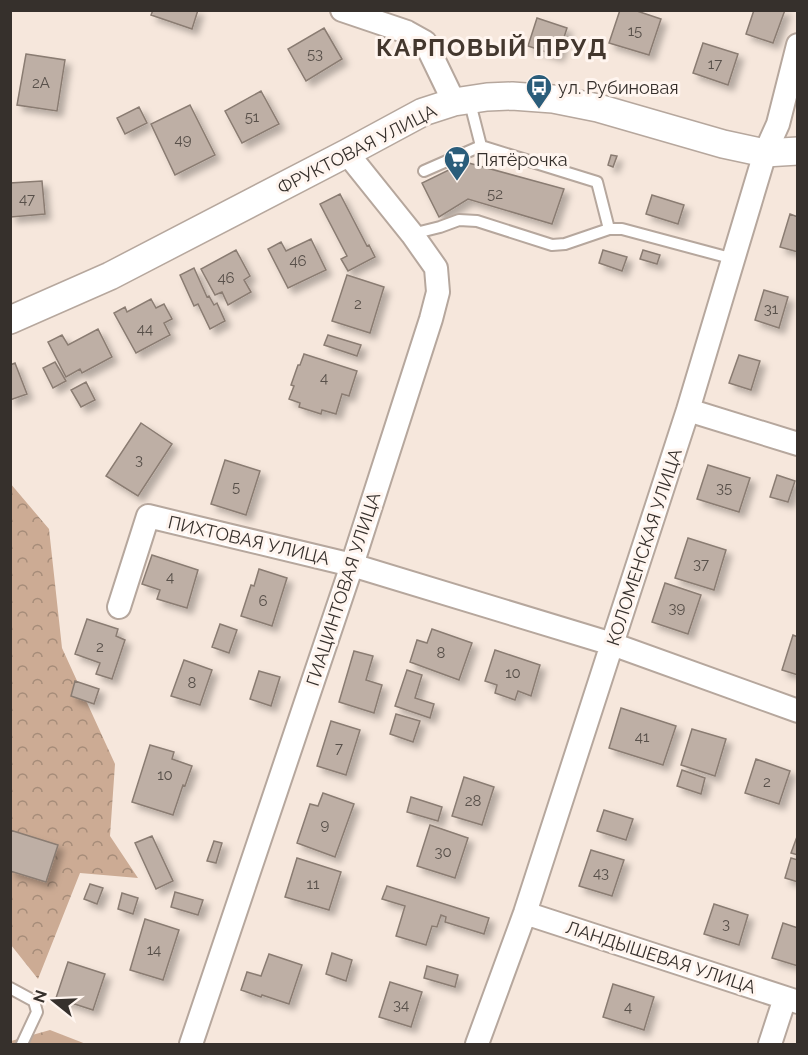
<svg xmlns="http://www.w3.org/2000/svg" width="808" height="1055" viewBox="0 0 808 1055" font-family="Raleway,sans-serif">
<defs>
<pattern id="forest-crowns" width="20" height="18" patternUnits="userSpaceOnUse" patternTransform="scale(1.5)"><rect width="20" height="18" fill="#ccab94"/><path d="M2 6a3 3 0 1 1 6 0M12 15a3 3 0 1 1 6 0" fill="none" stroke="#a68c79"/></pattern>
<filter id="shadow"><feDropShadow dx="5.5" dy="5.5" stdDeviation="3" flood-color="#0004"/></filter>
</defs>
<rect width="100%" height="100%" fill="#f6e7dc"/>
<path fill="url(#forest-crowns)" d="M10 483 49 529 62 648 115 764 110 836 138 878 80 873 38 979 11 945Z
M50 1030 86 1044H11V1041Z"/>
<path fill="#beafa5" stroke="#8a7c72" stroke-width="1.5" filter="url(#shadow)" d="M153 10H198L192 29 151 15Z
M620 10H634L661 19 649 55 609 43Z
M754 10H785L773 43 746 34Z
M537 18 567 28 558 56 528 46Z
M324 28 342 59 306 81 288 49Z
M703 43 738 54 728 85 693 73Z
M26 54 65 60 57 111 17 105Z
M261 91 279 124 242 143 225 111Z
M190 105 215 155 175 175 151 124Z
M139 107 147 123 125 134 117 118Z
M611 155 617 156 613 167 608 165Z
M465 162 564 189 552 224 468 199 439 217 422 183Z
M42 181 45 214 11 217 10 183Z
M340 194 367 246 369 245 375 257 348 271 341 259 347 256 320 204Z
M652 195 684 205 678 224 646 214Z
M790 214 798 217V252L780 247Z
M311 239 326 270 288 288 268 249 281 242 286 251Z
M236 250 250 276 244 280 251 292 228 305 222 292 215 295 201 269Z
M603 250 627 257 622 271 599 263Z
M643 250 660 255 657 264 640 259Z
M194 268 207 297 209 296 214 305 217 303 225 321 210 329 198 304 194 306 180 275Z
M347 275 384 287 370 333 332 321Z
M764 290 788 297 779 328 755 320Z
M151 299 156 308 164 304 172 319 164 323 170 335 136 353 114 313 125 307 127 312Z
M98 329 112 357 82 373 80 369 66 377 48 342 62 335 68 345Z
M328 335 361 345 357 356 324 345Z
M304 354 357 371 349 396 342 394 336 414 322 410 321 414 299 407 300 403 289 399 294 386 291 385 298 365H300Z
M739 355 760 361 751 390 729 383Z
M55 362 66 381 53 388 43 368Z
M15 363 27 394 10 400V365Z
M86 382 95 400 81 407 71 390Z
M141 423 172 444 138 496 106 476Z
M225 460 260 471 246 515 211 504Z
M708 465 750 478 739 512 697 499Z
M777 475 795 481 788 502 770 497Z
M688 538 726 550 714 590 675 578Z
M152 555 198 570 187 608 157 599 160 590 142 584Z
M259 569 287 578 272 626 241 616 251 585 254 586Z
M665 583 701 595 688 634 652 622Z
M87 619 118 629 116 636 125 640 112 679 96 674 100 663 75 654Z
M220 624 237 630 229 653 212 647Z
M432 629 472 643 459 680 410 662 417 640 427 643Z
M793 635 798 637V675L782 670Z
M495 650 540 665 531 696 518 691 515 700 495 693 497 685 485 681Z
M354 651 373 656 366 680 382 685 374 713 339 702Z
M184 660 212 670 200 705 171 696Z
M407 670 422 675 415 698 434 704 430 718 395 706Z
M259 671 280 677 271 706 250 699Z
M75 681 99 689 94 704 71 696Z
M621 708 676 726 663 765 609 748Z
M396 714 420 721 413 742 390 734Z
M331 721 360 730 346 775 317 766Z
M692 729 726 739 715 776 681 765Z
M150 745 174 752 172 759 192 766 185 786 183 785 173 815 132 802Z
M756 759 790 771 779 804 745 793Z
M682 770 705 778 701 794 677 786Z
M464 777 494 787 482 825 452 816Z
M323 793 354 804 335 857 297 843 310 804 318 806Z
M411 797 442 807 438 821 407 812Z
M604 810 633 819 626 840 597 831Z
M430 825 468 838 455 878 417 866Z
M10 830 58 845 46 882 10 871Z
M798 834V855L791 853Z
M152 836 173 881 156 889 135 843Z
M214 841 222 843 216 863 207 861Z
M591 850 624 860 612 896 579 886Z
M297 858 341 872 329 910 285 897Z
M791 858 798 860V882L785 878Z
M90 884 103 888 97 904 84 899Z
M387 886 489 918 484 934 445 922 446 917 441 915 437 927 432 926 426 945 396 936 405 906 382 899Z
M175 892 203 900 198 915 171 907Z
M122 893 138 898 133 914 118 909Z
M714 904 748 915 739 945 704 934Z
M145 919 179 930 163 980 130 970Z
M783 923 798 928V966L772 958Z
M332 953 352 960 346 981 326 974Z
M269 954 302 965 289 1004 262 995 261 997 241 990 247 972 261 976Z
M68 962 105 974 93 1010 56 998Z
M427 966 458 975 455 987 424 978Z
M390 982 422 992 411 1027 379 1017Z
M613 984 654 997 644 1030 603 1017Z"/>
<g fill="none" stroke-linecap="round" stroke-linejoin="round">
<g stroke="#b6a79d" stroke-width="14">
<path id="service" d="M469 99 481 146
M424 171 481 146 597 182 609 229
M412 234 440 227 459 220 477 221 552 245 565 244 609 229H622L734 259
M10 988 34 1001 37 1012 22 1044"/>
</g>
<g stroke="#b6a79d" stroke-width="26">
<path id="minor" d="M342 10 407 32 425 42 454 102
M688 410 798 444
M119 607 148 516 352 565 612 644 798 711
M525 913 798 1002
M191 1044 352 565 431 319 438 292 436 268 412 234 347 153
M477 1044 525 913 612 644 688 410 765 153 778 124 798 45
M770 1044 785 998"/>
</g>
<g stroke="#b6a79d" stroke-width="30">
<path id="tertiary" d="M10 320 110 276 347 153 423 112 454 102 487 97 512 96 553 99 598 108 723 144 765 153 798 151"/>
</g>
<use href="#service" stroke="#fff" stroke-width="10"/>
<use href="#minor" stroke="#fff" stroke-width="22"/>
<use href="#tertiary" stroke="#fff" stroke-width="27"/>
</g>
<defs>
<g id="bus-pin" transform="scale(1.35)"><path d="M0 17L-7.5 6A9.5 9.5 0 1 1 7.5 6Z" fill="#2b5d7a" stroke="#fff5ef"/><path d="M-5-6H5V4H4V6H2V4H-2V6H-4V4H-5ZM-3.5-4V0h7V-4ZM-3.5 1.2v1.5H-2V1.2ZM2 1.2v1.5H3.5V1.2Z" fill="#fff"/></g>
<g id="supermarket-pin" transform="scale(1.35)"><path d="M0 17L-7.5 6A9.5 9.5 0 1 1 7.5 6Z" fill="#2b5d7a" stroke="#fff5ef"/><path d="M-6-5.5h2.5l.6 2H6L4.5 2H-2.5L-4.4-4H-6ZM-1.5 3.2a1.3 1.3 0 1 0 .1 0ZM3 3.2a1.3 1.3 0 1 0 .1 0Z" fill="#fff"/></g>
</defs>
<g fill-rule="evenodd">
<use href="#bus-pin" x="539" y="87"/>
<use href="#supermarket-pin" x="457" y="159"/>
</g>
<g text-anchor="middle" dominant-baseline="central" stroke-width="6" stroke-linejoin="round" paint-order="stroke">
<g font-size="15" fill="#58504a">
<text x="635" y="31">15</text>
<text x="315" y="54">53</text>
<text x="715" y="64">17</text>
<text x="41" y="83">2А</text>
<text x="252" y="117">51</text>
<text x="183" y="140">49</text>
<text x="495" y="194">52</text>
<text x="27" y="199">47</text>
<text x="298" y="261">46</text>
<text x="226" y="278">46</text>
<text x="358" y="304">2</text>
<text x="771" y="309">31</text>
<text x="145" y="329">44</text>
<text x="324" y="378">4</text>
<text x="139" y="460">3</text>
<text x="236" y="487">5</text>
<text x="724" y="488">35</text>
<text x="701" y="564">37</text>
<text x="170" y="577">4</text>
<text x="263" y="601">6</text>
<text x="677" y="608">39</text>
<text x="100" y="647">2</text>
<text x="441" y="653">8</text>
<text x="513" y="673">10</text>
<text x="192" y="683">8</text>
<text x="642" y="737">41</text>
<text x="339" y="748">7</text>
<text x="165" y="775">10</text>
<text x="767" y="782">2</text>
<text x="473" y="801">28</text>
<text x="325" y="825">9</text>
<text x="443" y="852">30</text>
<text x="601" y="873">43</text>
<text x="313" y="884">11</text>
<text x="726" y="924">3</text>
<text x="154" y="950">14</text>
<text x="401" y="1005">34</text>
<text x="628" y="1007">4</text>
</g>
<g font-size="18" fill="#36302c" stroke="#fff5ef" text-anchor="start">
<text x="558" y="87">ул. Рубиновая</text>
<text x="476" y="159">Пятёрочка</text>
</g>
<g font-size="18" fill="#36302c" stroke="#fff5ef">
<text transform="translate(357 149) rotate(-27)">ФРУКТОВАЯ УЛИЦА</text>
<text transform="translate(249 540) rotate(13)">ПИХТОВАЯ УЛИЦА</text>
<text transform="translate(644 547) rotate(-72)">КОЛОМЕНСКАЯ УЛИЦА</text>
<text transform="translate(343 589) rotate(-72)">ГИАЦИНТОВАЯ УЛИЦА</text>
<text transform="translate(661 957) rotate(18)">ЛАНДЫШЕВАЯ УЛИЦА</text>
</g>
<g font-size="24" font-weight="bold" letter-spacing="1.5" fill="#43372e" stroke="#fff5ef">
<text x="492" y="47">КАРПОВЫЙ ПРУД</text>
</g>
</g>
<rect width="808" height="1055" fill="none" stroke="#36302c" stroke-width="24"/>
<g transform="translate(54 1001) rotate(288)" stroke="#fff5ef" stroke-width="4.5" paint-order="stroke">
<path d="M0-4.5L10 22L0 15L-10 22Z" fill="#36302c"/>
<text y="-9" font-size="16" font-weight="bold" text-anchor="middle" fill="#36302c">N</text>
</g>
</svg>
